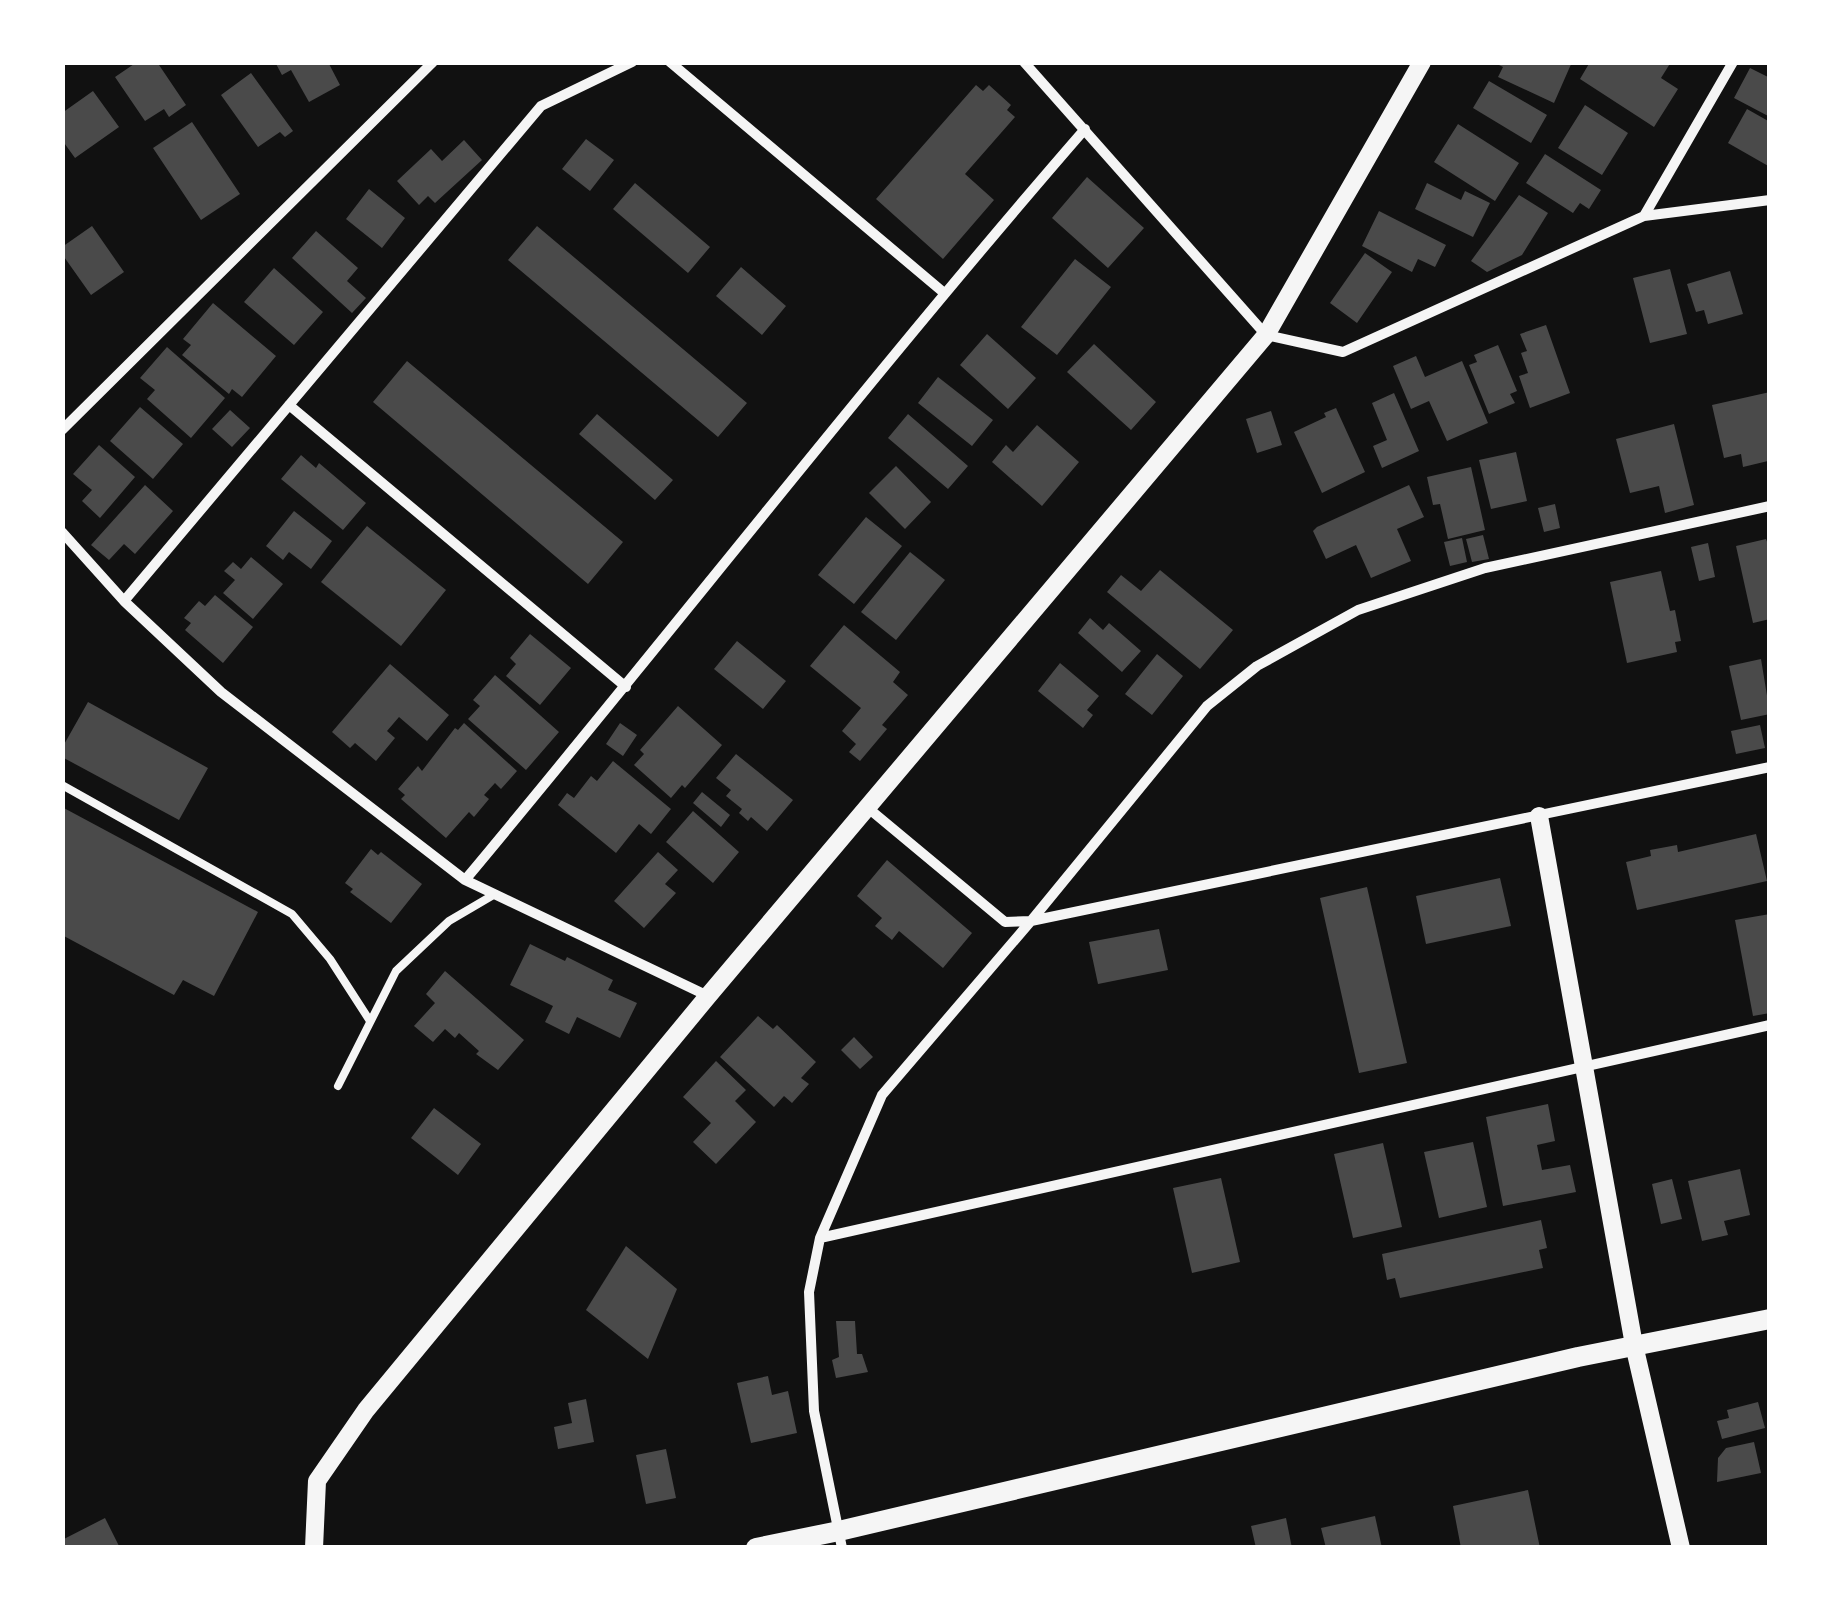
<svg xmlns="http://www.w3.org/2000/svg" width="1832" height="1610" viewBox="0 0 1832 1610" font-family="'Work Sans',sans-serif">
<rect width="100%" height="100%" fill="#111"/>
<path fill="#4a4a4a" d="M137 62H157L186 105 169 117 164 109 145 121 115 77Z
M275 62H328L340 85 309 102 291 70 282 75Z
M1493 62H1572L1554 103 1498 77 1503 67Z
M1590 62H1671L1661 78 1678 89 1654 127 1580 79Z
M1750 68 1770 78V117L1734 98Z
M251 73 293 131 285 137 280 132 258 147 221 95Z
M1489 81 1547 115 1531 143 1473 108Z
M976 85 983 91 989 85 1011 105 1007 110 1015 117 965 174 994 200 943 259 876 199Z
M93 91 119 127 75 158 62 140V113Z
M1585 105 1628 133 1602 175 1558 148Z
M1747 109 1770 122V167L1728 143Z
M192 122 240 194 201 220 153 148Z
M1458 124 1519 163 1495 201 1434 162Z
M586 139 614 160 590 191 562 169Z
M464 140 482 160 435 203 428 196 419 205 397 181 431 149 442 161Z
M1545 154 1601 190 1589 209 1580 203 1573 213 1526 183Z
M1087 177 1144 228 1108 268 1052 218Z
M635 183 710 247 688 273 613 209Z
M1427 183 1461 200 1465 191 1490 203 1473 237 1415 209Z
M369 189 405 218 382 248 346 219Z
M1519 195 1548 213 1522 255 1487 272 1471 261Z
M1379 211 1446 245 1435 267 1418 259 1412 272 1362 246Z
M92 226 124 272 91 295 62 254V247Z
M537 226 747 403 718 437 508 260Z
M316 231 358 268 347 281 366 298 352 313 292 258Z
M1365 253 1392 272 1357 323 1330 303Z
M1075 259 1111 287 1057 355 1021 327Z
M741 267 786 306 762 335 716 296Z
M274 268 323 312 294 345 244 302Z
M1670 269 1687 334 1650 343 1633 278Z
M1730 271 1743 314 1708 324 1704 310 1696 312 1687 284Z
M213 303 276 356 242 397 232 389 229 394 182 355 191 345 183 339Z
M1546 325 1570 393 1530 408 1519 376 1528 373 1521 353 1527 351 1520 334Z
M987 334 1036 378 1008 409 960 365Z
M1094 344 1156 402 1131 430 1067 372Z
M1498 345 1517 391 1510 394 1515 403 1489 414 1469 365 1477 362 1474 355Z
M167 347 225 398 191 438 147 399 155 390 140 378Z
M1416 356 1425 377 1462 361 1488 423 1447 441 1429 401 1411 409 1393 366Z
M407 361 623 542 588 584 373 402Z
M938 377 993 420 972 446 918 403Z
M1770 392 1768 461 1743 467 1741 454 1724 458 1712 405Z
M1394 393 1419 451 1382 468 1373 446 1387 440 1372 403Z
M140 407 183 444 153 479 110 441Z
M1336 408 1365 472 1322 493 1294 432 1326 417 1324 413Z
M230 410 250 428 232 447 212 429Z
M1271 411 1282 445 1257 453 1246 419Z
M597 414 673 480 655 500 579 434Z
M908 414 968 466 948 489 888 438Z
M1674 424 1694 505 1665 513 1659 486 1630 493 1616 439Z
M1037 425 1079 462 1042 506 992 462 1006 445 1013 452Z
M99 445 135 477 100 518 82 501 92 490 73 474Z
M1516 452 1527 501 1491 509 1479 460Z
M301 455 316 468 319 463 366 503 343 530 281 479Z
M896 466 931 502 905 529 869 493Z
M1471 467 1485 530 1448 539 1440 504 1433 505 1427 477Z
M145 485 173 511 135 554 124 544 109 560 91 545Z
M1409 485 1424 517 1397 529 1411 561 1371 578 1356 545 1326 559 1313 531 1317 527Z
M1555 504 1560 528 1544 532 1538 508Z
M294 511 332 541 311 569 289 552 283 560 266 546Z
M866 517 902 546 854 604 818 575Z
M367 526 446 590 401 646 321 582Z
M1483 535 1489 559 1472 562 1466 539Z
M1462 538 1467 562 1450 566 1444 542Z
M1766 539 1770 550V619L1753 623 1736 546Z
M1708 543 1715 577 1699 581 1691 547Z
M910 552 945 580 896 640 861 612Z
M251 557 283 584 253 619 223 593 235 580 224 571 233 562 241 569Z
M1160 570 1233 630 1200 669 1107 592 1121 575 1141 591Z
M1661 571 1670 611 1675 610 1681 641 1675 642 1677 652 1627 663 1610 582Z
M215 595 253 627 223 663 185 630 191 623 184 618 199 601 205 606Z
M1090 618 1103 630 1109 623 1141 651 1122 672 1078 633Z
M844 625 900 672 893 682 908 695 882 725 887 729 860 761 849 752 856 744 842 731 861 708 810 666Z
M530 634 571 668 540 705 506 676 516 664 510 658Z
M737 641 786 681 763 709 714 669Z
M1157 654 1183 676 1152 715 1125 694Z
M1761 659 1770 714 1741 720 1729 666Z
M1060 663 1099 696 1087 710 1093 715 1083 728 1038 691Z
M390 664 449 715 427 741 399 717 387 731 395 738 376 761 355 743 350 748 332 732Z
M495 675 559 732 526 770 468 719 480 706 473 700Z
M88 702 208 768 179 820 62 757V748Z
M678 706 722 745 685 788 682 785 671 798 634 765 644 754 640 750Z
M464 723 517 771 501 789 495 783 484 795 489 799 474 817 469 812 446 838 401 799 405 795 398 789 418 766 422 771 455 728 458 730Z
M620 723 637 735 623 756 606 744Z
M1760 725 1765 748 1736 754 1731 731Z
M736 754 793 800 767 831 751 817 748 821 739 813 742 809 726 796 731 790 716 778Z
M613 761 671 809 651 834 639 824 616 853 558 805 567 793 574 798 591 776 597 781Z
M702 792 730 815 721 827 693 803Z
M62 807 258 912 214 996 183 980 174 995 62 935Z
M693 811 739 852 713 883 666 842Z
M1756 834 1767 881 1637 910 1626 862 1651 856 1650 850 1677 845 1678 852Z
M371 849 378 855 381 852 422 884 391 923 350 892 353 889 345 883Z
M658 852 678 870 665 884 676 893 644 928 614 901Z
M887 860 972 933 943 968 899 931 892 940 875 926 882 918 857 896Z
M1500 878 1511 926 1426 944 1416 896Z
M1367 887 1407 1063 1359 1073 1320 898Z
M1770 914V1013L1753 1016 1735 920Z
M1159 929 1168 970 1098 984 1089 942Z
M530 944 565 961 567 957 613 980 608 990 637 1003 620 1038 577 1017 569 1034 545 1022 553 1006 510 985Z
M445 971 524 1040 498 1070 476 1054 479 1051 459 1033 455 1038 445 1029 433 1042 414 1026 435 1003 426 994Z
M758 1016 773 1029 777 1025 816 1062 801 1078 809 1084 792 1103 784 1096 774 1107 720 1057Z
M854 1037 873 1057 860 1069 841 1050Z
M716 1061 746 1090 735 1101 756 1122 716 1164 693 1142 711 1123 683 1097Z
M1548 1104 1555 1141 1537 1145 1542 1170 1570 1165 1576 1192 1503 1206 1486 1117Z
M434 1108 481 1144 458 1175 411 1138Z
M1473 1142 1487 1207 1439 1218 1424 1152Z
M1383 1143 1402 1227 1353 1238 1334 1154Z
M1740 1169 1750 1215 1724 1221 1728 1235 1702 1241 1688 1181Z
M1221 1178 1240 1262 1192 1273 1173 1188Z
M1672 1179 1682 1219 1661 1224 1652 1184Z
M1541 1220 1547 1248 1539 1250 1543 1268 1400 1298 1395 1278 1387 1280 1382 1254Z
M626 1246 677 1289 648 1359 586 1310Z
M836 1321H855L857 1354H862L868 1372 836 1378 832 1360 839 1357Z
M768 1376 772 1395 788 1391 797 1433 751 1443 737 1383Z
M586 1399 594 1442 558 1449 554 1427 572 1423 568 1403Z
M1758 1402 1765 1428 1722 1439 1717 1421 1729 1418 1727 1410Z
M1754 1442 1761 1473 1717 1482 1718 1458 1726 1448Z
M666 1449 676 1498 646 1504 636 1455Z
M1528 1490 1540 1548H1461L1453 1506Z
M1375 1516 1382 1548H1326L1321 1528Z
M105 1518 120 1548H62V1540Z
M1286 1518 1292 1548H1256L1251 1526Z"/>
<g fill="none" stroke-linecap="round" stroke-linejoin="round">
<path stroke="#f5f5f5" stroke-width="8" d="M62 785 292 914 330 959 370 1021
M338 1086 396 971 449 921 495 894"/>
<path stroke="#f5f5f5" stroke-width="10" d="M670 62 943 292
M1024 62 1266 335 1343 352 1644 216 1770 200
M1644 216 1733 62
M289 405 626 687
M62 430 433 62
M62 532 124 601 221 692 465 880 708 996
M124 601 541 106 632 62
M868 808 1005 922 1031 921 1770 767
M465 880C673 631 872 374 1085 129
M820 1238 1770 1025
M842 1548 814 1411 809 1292 820 1238 882 1095 1031 921 1207 706 1257 666 1358 610 1485 568 1770 506"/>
<path stroke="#f5f5f5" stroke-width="18" d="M1539 816 1634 1345 1681 1548
M314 1548 317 1481 366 1410 708 996 1266 335 1422 62"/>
<path stroke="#f5f5f5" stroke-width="20" d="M756 1548 839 1531 1578 1357 1770 1319"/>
</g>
<rect width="1832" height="1610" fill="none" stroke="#ffffff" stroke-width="130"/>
</svg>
